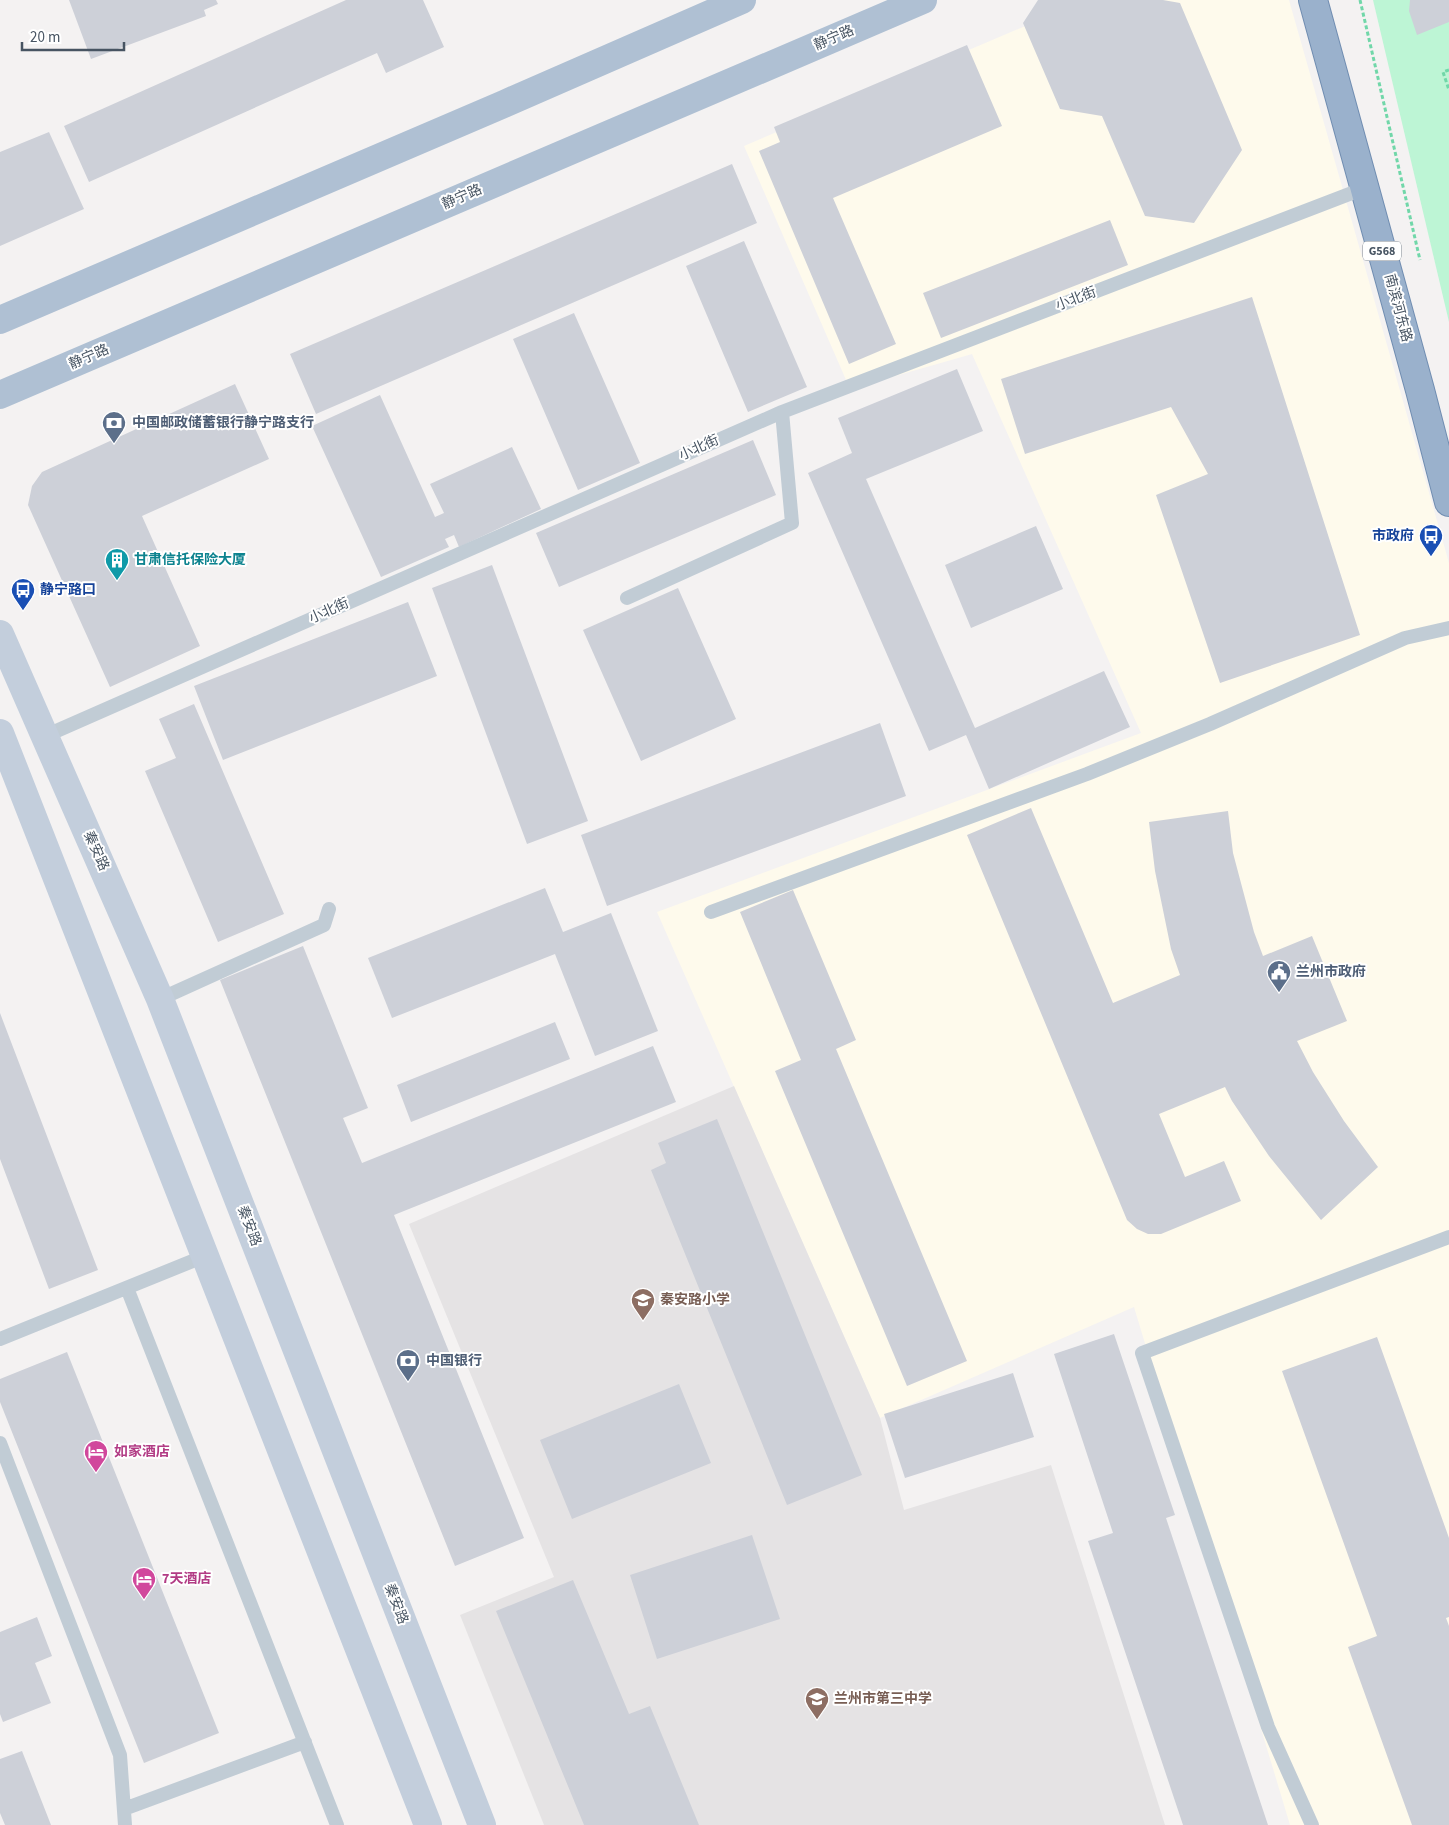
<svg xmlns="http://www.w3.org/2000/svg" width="1449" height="1825" viewBox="0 0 1449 1825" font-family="'Source Sans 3','Noto Sans SC',sans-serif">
<rect width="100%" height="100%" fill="#f4f2f2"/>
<path fill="#fefaec" d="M1086 0H1289L1449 563V1825H1290L1134 1307 880 1418 657 912 1141 733 972 354 850 389 744 146Z"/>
<path fill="#e5e3e4" d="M734 1086 880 1418 904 1510 1051 1465 1165 1825H544L460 1615 554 1577 409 1224Z"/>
<path fill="#bdf5d5" d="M1373 0H1449V322Z"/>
<path fill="#cdd0d8" d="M69 0H216L218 4 204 10 206 16 91 59Z
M346 0H423L444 47 386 73 377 53 89 182 64 126Z
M1038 0H1163L1180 3 1242 150 1194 223 1145 216 1102 116 1060 109 1023 23Z
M1410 0H1449V22L1417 35 1409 11Z
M967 45 1002 126 833 198 896 344 849 364 759 151 780 142 774 127Z
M49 132 84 209 0 246V152Z
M732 164 757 223 316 414 290 354Z
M1110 220 1128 265 941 338 923 293Z
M744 241 807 387 748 412 686 266Z
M1252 297 1360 635 1220 683 1156 495 1208 474 1171 407 1025 454 1001 379Z
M574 313 640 463 578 490 513 339Z
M957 369 983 431 866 479 975 728 1104 671 1130 727 989 789 966 735 929 751 808 473 852 453 838 418Z
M235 384 269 459 142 516 200 646 110 687 28 505 32 486 42 472Z
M380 395 435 517 444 513 430 484 512 447 541 509 459 547 454 535 445 539 449 547 381 577 312 426Z
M753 440 776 495 559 587 536 533Z
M1036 526 1063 589 971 628 945 565Z
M492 565 588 821 527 844 432 588Z
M678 588 736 719 641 761 583 630Z
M408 602 437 676 223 760 194 686Z
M194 704 284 914 218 942 145 771 176 758 159 719Z
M880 723 906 796 607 906 581 835Z
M1031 808 1113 1003 1180 975 1171 949 1155 871 1149 822 1228 811 1233 853 1254 932 1263 956 1312 936 1347 1021 1297 1041 1313 1072 1344 1121 1378 1167 1321 1220 1269 1156 1232 1101 1225 1087 1159 1114 1185 1177 1224 1161 1241 1201 1161 1234H1148L1137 1229 1127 1220 967 835Z
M545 888 563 932 611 913 658 1031 595 1056 555 954 392 1018 368 958Z
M793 890 856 1040 836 1049 967 1361 907 1386 775 1071 801 1060 740 912Z
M303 946 368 1108 343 1118 362 1163 653 1046 676 1102 394 1215 524 1538 455 1566 220 980Z
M0 1013 98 1270 49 1289 0 1159Z
M555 1022 570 1059 411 1122 397 1085Z
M717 1119 862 1475 787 1505 651 1170 666 1163 658 1143Z
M1114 1334 1175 1515 1166 1518 1268 1825H1183L1088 1541 1113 1533 1054 1354Z
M1377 1337 1449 1538V1617L1446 1618 1449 1626V1825H1412L1348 1647 1377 1636 1282 1371Z
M67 1352 219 1733 144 1763 0 1402V1379Z
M1013 1373 1034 1437 905 1478 884 1414Z
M679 1384 711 1463 572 1519 540 1440Z
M752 1535 780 1619 657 1659 630 1575Z
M573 1580 629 1714 650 1706 699 1825H584L496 1611Z
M37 1617 52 1656 35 1663 51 1703 3 1722 0 1714V1632Z
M22 1751 51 1825H5L0 1813V1759Z"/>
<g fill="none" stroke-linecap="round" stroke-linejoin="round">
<g stroke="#708db1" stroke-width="30">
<path id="trunk" d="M1313 0 1420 390 1449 502"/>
</g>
<path stroke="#71d7a9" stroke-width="3" stroke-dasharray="4 2.5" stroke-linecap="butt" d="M1360 0 1420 260
M1449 70 1443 72 1449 90"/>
<path stroke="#c1ccd5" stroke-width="14" d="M627 598 792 523 782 412
M45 736 782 412 1365 188
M711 912 1087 774 1210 724 1405 638 1449 628
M160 999 324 925 329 909
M127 1288 337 1825
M0 1339 205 1256
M0 1443 120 1755 125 1825
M124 1809 305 1742
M1312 1825 1268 1727 1142 1353 1449 1237"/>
<path stroke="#c3cedc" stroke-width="28" d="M0 634 160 999 482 1825
M0 733 428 1825"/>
<path stroke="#afc0d3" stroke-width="28" d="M0 320 504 104 742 0
M0 395 923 0"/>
<use href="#trunk" stroke="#9ab1cc" stroke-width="28"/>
</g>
<defs>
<g id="bank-pin" transform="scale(1.25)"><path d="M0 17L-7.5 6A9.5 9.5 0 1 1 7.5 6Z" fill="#5c6f8a" stroke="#fff"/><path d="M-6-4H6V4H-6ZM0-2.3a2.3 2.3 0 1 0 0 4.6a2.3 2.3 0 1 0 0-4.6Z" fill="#fff"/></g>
<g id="bus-pin" transform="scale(1.25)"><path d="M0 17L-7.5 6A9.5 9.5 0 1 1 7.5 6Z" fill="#1a4fb4" stroke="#fff"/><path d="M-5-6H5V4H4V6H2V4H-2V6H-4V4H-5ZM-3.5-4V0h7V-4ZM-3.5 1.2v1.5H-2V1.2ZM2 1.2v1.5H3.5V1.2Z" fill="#fff"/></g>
<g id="building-pin" transform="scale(1.25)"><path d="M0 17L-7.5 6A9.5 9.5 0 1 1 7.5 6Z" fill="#0f9aa8" stroke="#fff"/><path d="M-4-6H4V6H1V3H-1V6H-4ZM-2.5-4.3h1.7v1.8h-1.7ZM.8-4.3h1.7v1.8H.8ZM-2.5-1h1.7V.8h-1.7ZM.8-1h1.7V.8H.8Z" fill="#fff"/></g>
<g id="civic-pin" transform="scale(1.25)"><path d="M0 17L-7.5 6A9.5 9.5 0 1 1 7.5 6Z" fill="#5c6f8a" stroke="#fff"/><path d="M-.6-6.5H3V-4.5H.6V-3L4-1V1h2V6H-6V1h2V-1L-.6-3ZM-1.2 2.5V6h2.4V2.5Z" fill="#fff"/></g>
<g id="school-pin" transform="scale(1.25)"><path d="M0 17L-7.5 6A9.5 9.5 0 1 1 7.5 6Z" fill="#8d6e63" stroke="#fff"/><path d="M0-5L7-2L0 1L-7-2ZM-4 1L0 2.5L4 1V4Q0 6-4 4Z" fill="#fff"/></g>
<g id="hotel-pin" transform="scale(1.25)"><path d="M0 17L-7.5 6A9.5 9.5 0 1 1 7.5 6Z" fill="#d1479c" stroke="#fff"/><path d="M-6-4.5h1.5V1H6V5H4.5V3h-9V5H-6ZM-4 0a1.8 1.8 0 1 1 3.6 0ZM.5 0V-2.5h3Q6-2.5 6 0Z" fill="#fff"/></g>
</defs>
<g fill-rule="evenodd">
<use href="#bank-pin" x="114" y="423"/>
<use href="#bus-pin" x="1431" y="536"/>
<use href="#building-pin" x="117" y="560"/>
<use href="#bus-pin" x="23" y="590"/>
<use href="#civic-pin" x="1279" y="972"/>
<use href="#school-pin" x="643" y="1300"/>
<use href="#bank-pin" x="408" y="1361"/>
<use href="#hotel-pin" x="96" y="1452"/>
<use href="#hotel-pin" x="144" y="1579"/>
<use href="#school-pin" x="817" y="1699"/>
</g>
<g text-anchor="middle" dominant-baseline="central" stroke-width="4" stroke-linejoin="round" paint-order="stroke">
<rect fill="#fff" stroke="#7e8791" stroke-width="1" x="1363" y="241.5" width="38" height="19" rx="4"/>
<g font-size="12" font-weight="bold" fill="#475462">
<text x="1382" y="251">G568</text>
</g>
<g font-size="14" fill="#475462" stroke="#fff">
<text transform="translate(834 38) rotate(-23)">静宁路</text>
<text transform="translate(462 197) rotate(-23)">静宁路</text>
<text transform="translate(1076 299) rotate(-21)">小北街</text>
<text transform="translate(1398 308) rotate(75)">南滨河东路</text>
<text transform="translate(89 357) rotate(-23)">静宁路</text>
<text transform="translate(699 448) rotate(-24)">小北街</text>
<text transform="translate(329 611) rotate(-24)">小北街</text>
<text transform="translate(96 851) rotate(66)">秦安路</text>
<text transform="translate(249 1226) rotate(69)">秦安路</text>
<text transform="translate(396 1604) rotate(69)">秦安路</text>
</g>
<g font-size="14" font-weight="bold" fill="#4e5e75" stroke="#fff" text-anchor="start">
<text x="132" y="423">中国邮政储蓄银行静宁路支行</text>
<text x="1296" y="972">兰州市政府</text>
<text x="426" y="1361">中国银行</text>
</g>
<g font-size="14" font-weight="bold" fill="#164399" stroke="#fff" text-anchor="end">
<text x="1414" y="536">市政府</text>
<text x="40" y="590" text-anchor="start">静宁路口</text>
</g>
<g font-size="14" font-weight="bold" fill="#0d838f" stroke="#fff" text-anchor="start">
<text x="134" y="560">甘肃信托保险大厦</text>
</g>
<g font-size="14" font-weight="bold" fill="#785e54" stroke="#fff" text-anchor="start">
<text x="660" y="1300">秦安路小学</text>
<text x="834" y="1699">兰州市第三中学</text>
</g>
<g font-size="14" font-weight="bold" fill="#b23c85" stroke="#fff" text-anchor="start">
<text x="114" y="1452">如家酒店</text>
<text x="162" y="1579">7天酒店</text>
</g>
</g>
<path d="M22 42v8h102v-8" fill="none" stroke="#475462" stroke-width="2.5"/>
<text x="30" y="42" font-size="15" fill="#475462" stroke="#ffffff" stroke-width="4" paint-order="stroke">20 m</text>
</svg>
